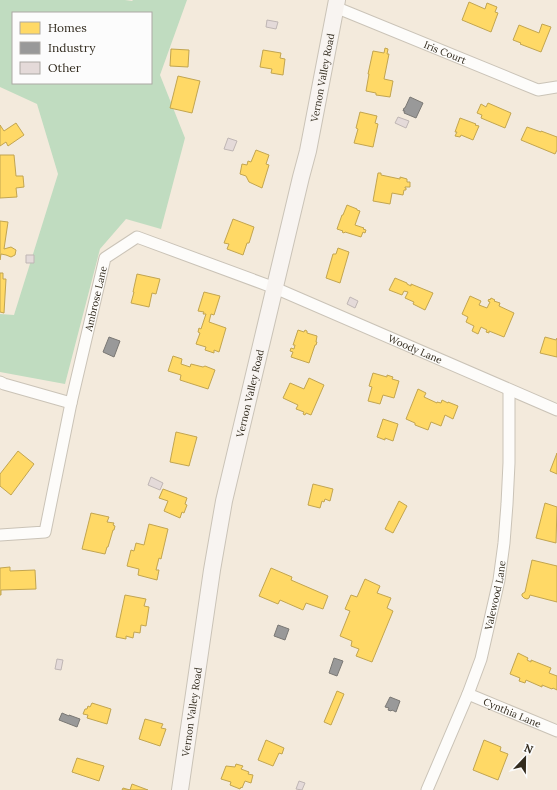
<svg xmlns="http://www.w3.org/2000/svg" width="557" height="790" viewBox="0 0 557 790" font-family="Lora,serif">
<rect width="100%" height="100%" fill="#f3eadc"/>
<path fill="#c0dcc0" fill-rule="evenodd" d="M0 0H125L132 1 133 0H187L160 75 185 138 161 229 126 219 100 249 65 384 0 372V314L14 315 58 174 37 104 0 87ZM13 13H151V83H13Z"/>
<path fill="#ffd966" stroke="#c2a550" d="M469 2 485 9 487 3 497 7 495 12 498 13 491 32 462 20Z
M542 24 551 27 541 52 520 44 521 43 513 40 519 25 539 33Z
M385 48 388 49 387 54H389L384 79 393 81 390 97 376 95V93L366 91 369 74H368L373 51 384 53Z
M171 49 189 50 188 67 170 66Z
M263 50 281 53 280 58 285 59 283 75 271 73 272 69 260 67Z
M178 76 200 81 192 113 170 108Z
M488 103 511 113 505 128 481 118 482 115 477 113 481 104 486 107Z
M360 112 377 116 375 123 378 124 373 147 354 143 358 129 356 128Z
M460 118 476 124 475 125 479 126 473 140 461 135 460 137 455 136 457 132H455Z
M16 123 24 135 8 146 6 142 0 146V125L4 131Z
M527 127 541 132V131L557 137V150L555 154 521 140Z
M256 150 269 155 266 164 269 165 262 188 249 182 246 176 240 174 242 164 247 165 248 161 251 162Z
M0 155H14L16 176H23L24 187 16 188 17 197 0 198Z
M378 173H381V175L400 179V177L407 179V182H410V187H405V188H406V190H404L403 195 392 193 390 204 373 201Z
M347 205 357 209V210L360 211 355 225 364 228 363 229 366 230 365 233 363 232 361 237 345 232 344 233 342 232 343 231 337 229 342 215H343Z
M233 219 254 227 249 243H247L243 255 227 249 229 244 224 243Z
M0 221 8 222 4 249 11 247 16 250 15 255 11 257 6 255 1 254 0 260Z
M338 248 349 252 340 283 326 278 333 254H336Z
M0 273H3V279H6L4 313 0 312Z
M137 274 160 279 156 294 152 293 149 307 131 303 134 292H133Z
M395 278 407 283V284L411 286V284L433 293 425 310 413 304 414 302 405 298 408 292 404 291 402 295 389 290Z
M204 292 220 296 214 315 211 314 209 322 226 328 219 352 214 350V353L205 350 206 347 196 344 200 333 198 332 199 328 201 329 206 314H203L204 312 198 311Z
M470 296 481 301 479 305 487 308 490 302 488 301 489 299 490 300 491 298 495 300 494 301 500 303 499 306 514 313 504 337 489 331V333L486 332 487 330 481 327 478 334 472 331 474 326 466 322 468 317 462 314Z
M298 330 304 332 305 330 307 331V333L317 336 316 342H317L316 345H315L309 363 291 357 293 352 290 351 291 348 294 349 295 345H293Z
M545 337 556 340 557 338V357L540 353Z
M173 356 182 359 181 364 190 367 191 364 203 367 205 366 215 370 208 389 180 380 181 375 168 371Z
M373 373 387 377V375L393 377 392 379 399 381 394 398 383 395 380 404 368 401 372 387 369 386Z
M309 378 324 385 311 415 306 413 305 415 303 414 304 412 296 409 298 405 283 398 290 383 304 389Z
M418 389 426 393 424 397 437 403V402L441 403 442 400 448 403V402L458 406 453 419 445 415 441 426 431 422 428 430 415 425V423L406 419Z
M383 419 398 424 393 441 385 438V440L377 437Z
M176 432 197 437 189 466 170 462Z
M18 451 34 464 11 495 0 486V474Z
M557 453V474L550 471Z
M313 484 333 489 330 501 325 499 324 502 322 501 320 508 308 505Z
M163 489 187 498 185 504 187 505 184 513 182 512 180 518 164 511 168 501 159 498Z
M399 501 407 506 393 533 385 529Z
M545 503 557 507 556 543 536 538Z
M91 513 109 517 107 522 114 523 113 525 115 526 114 530H113L108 547H107L105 554 82 549Z
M149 524 168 529 161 559 159 558 156 570H159L157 580 138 575 139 569 127 566 131 550 134 551 136 543 144 545Z
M532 560 557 566V602L530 595 529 598 527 599 524 598 522 596V594L525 592Z
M10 567V571L35 570 36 589 1 590V595H0V568Z
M271 568 292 577 291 580 328 596 323 609 306 603 303 610 280 600 278 604 259 596Z
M365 579 380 586 377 593 391 598 387 608 393 611 372 662 356 656 359 649 351 646 352 641 340 636 350 611 345 609 351 595 357 597Z
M125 595 146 599 144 606 149 607 146 626 141 625 140 633 134 632 133 638 126 636V639L116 637Z
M518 653 528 658 527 660 531 662V660L551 668 549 673 557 676V690L553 688 552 689 542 685V687L526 680 525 683 519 681 520 678 510 674Z
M337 691 344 694 331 725 324 722Z
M92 703 111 709 107 724 87 718 88 715 83 714 85 709H87L88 706 90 707Z
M145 719 163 724 161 728 166 729 160 746 139 739Z
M266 740 284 748 282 754 279 753 273 766 258 760Z
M484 740 501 747 500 751 508 754 498 780 473 770Z
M77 758 104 766 99 781 72 772Z
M236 764 243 766 241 769 249 772 248 774 253 775 251 783 245 781 242 788 241 787 240 789 230 785 231 782 221 779 226 766 235 767Z
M132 784 148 790H122L123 788 130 790Z"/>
<path fill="#999" stroke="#7a7874" d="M410 97 423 103 416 118 404 113 405 111H403L404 108H405Z
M109 337 120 341 114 357 103 352Z
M278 625 289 629 285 640 274 636Z
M334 658 343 661 337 676 329 673Z
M390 697 400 701 396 712 392 710 391 711 388 710 389 708 385 707Z
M62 713 69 716V715L80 719 77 727 59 720Z"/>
<path fill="#e4dad9" stroke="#bfb6b4" d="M267 20 278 22 276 29 266 27Z
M398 117 409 121 406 128 395 123Z
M228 138 237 141 233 151 224 149Z
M26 255H34V263H26Z
M350 297 358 301 355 308 347 304Z
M151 477 163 483 160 490 148 485Z
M57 659 63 660 61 670 55 669Z
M299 781 305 783 302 790 296 789Z"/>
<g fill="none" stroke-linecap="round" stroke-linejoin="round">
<g stroke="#cac3b7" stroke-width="13">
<g id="street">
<path id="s1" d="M335 7 538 90 557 87"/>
<path d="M0 382 4 384 71 403"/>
<path id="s2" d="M0 535 45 532 71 403 105 258 137 237 275 288 557 410"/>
<path id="s3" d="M468 694 557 731"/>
<path id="s4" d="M427 790 468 694 481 659 499 580 504 543 507 504 509 463V390"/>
</g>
</g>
<g stroke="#cac3b7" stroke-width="18">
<g id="secondary">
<path id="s5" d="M180 790 212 570 224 501 301 177 308 151 337 0"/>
</g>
</g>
<use href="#street" stroke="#fdfcfa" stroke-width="11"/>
<use href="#secondary" stroke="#f8f4f1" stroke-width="16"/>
</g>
<g text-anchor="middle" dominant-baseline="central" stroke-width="4" stroke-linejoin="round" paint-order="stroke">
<g font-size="10" fill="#322b1e" stroke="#fcfcfc">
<text stroke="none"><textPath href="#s1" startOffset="119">Iris Court</textPath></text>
<text stroke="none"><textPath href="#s5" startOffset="727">Vernon Valley Road</textPath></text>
<text stroke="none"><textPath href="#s2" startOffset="284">Ambrose Lane</textPath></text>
<text stroke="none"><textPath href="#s2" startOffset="664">Woody Lane</textPath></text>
<text stroke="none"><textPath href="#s5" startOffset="403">Vernon Valley Road</textPath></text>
<text stroke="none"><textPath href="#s4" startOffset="207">Valewood Lane</textPath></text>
<text stroke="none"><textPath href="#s5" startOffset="79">Vernon Valley Road</textPath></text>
<text stroke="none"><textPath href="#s3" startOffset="48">Cynthia Lane</textPath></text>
</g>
</g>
<rect x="12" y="12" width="140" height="72" fill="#fcfcfc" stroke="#aba8a3"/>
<rect x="20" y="22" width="20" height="12" fill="#ffd966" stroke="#aba8a3"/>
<text x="48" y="32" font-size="12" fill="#322b1e">Homes</text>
<rect x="20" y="42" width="20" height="12" fill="#999999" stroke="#aba8a3"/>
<text x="48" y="52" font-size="12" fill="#322b1e">Industry</text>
<rect x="20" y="62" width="20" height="12" fill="#e4dad9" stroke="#aba8a3"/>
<text x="48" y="72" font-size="12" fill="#322b1e">Other</text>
<g transform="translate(525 758) rotate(22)" stroke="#fcfcfc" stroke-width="3" paint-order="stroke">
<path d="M0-3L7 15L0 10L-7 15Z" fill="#322b1e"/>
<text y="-6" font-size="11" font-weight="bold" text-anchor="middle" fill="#322b1e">N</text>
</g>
</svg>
